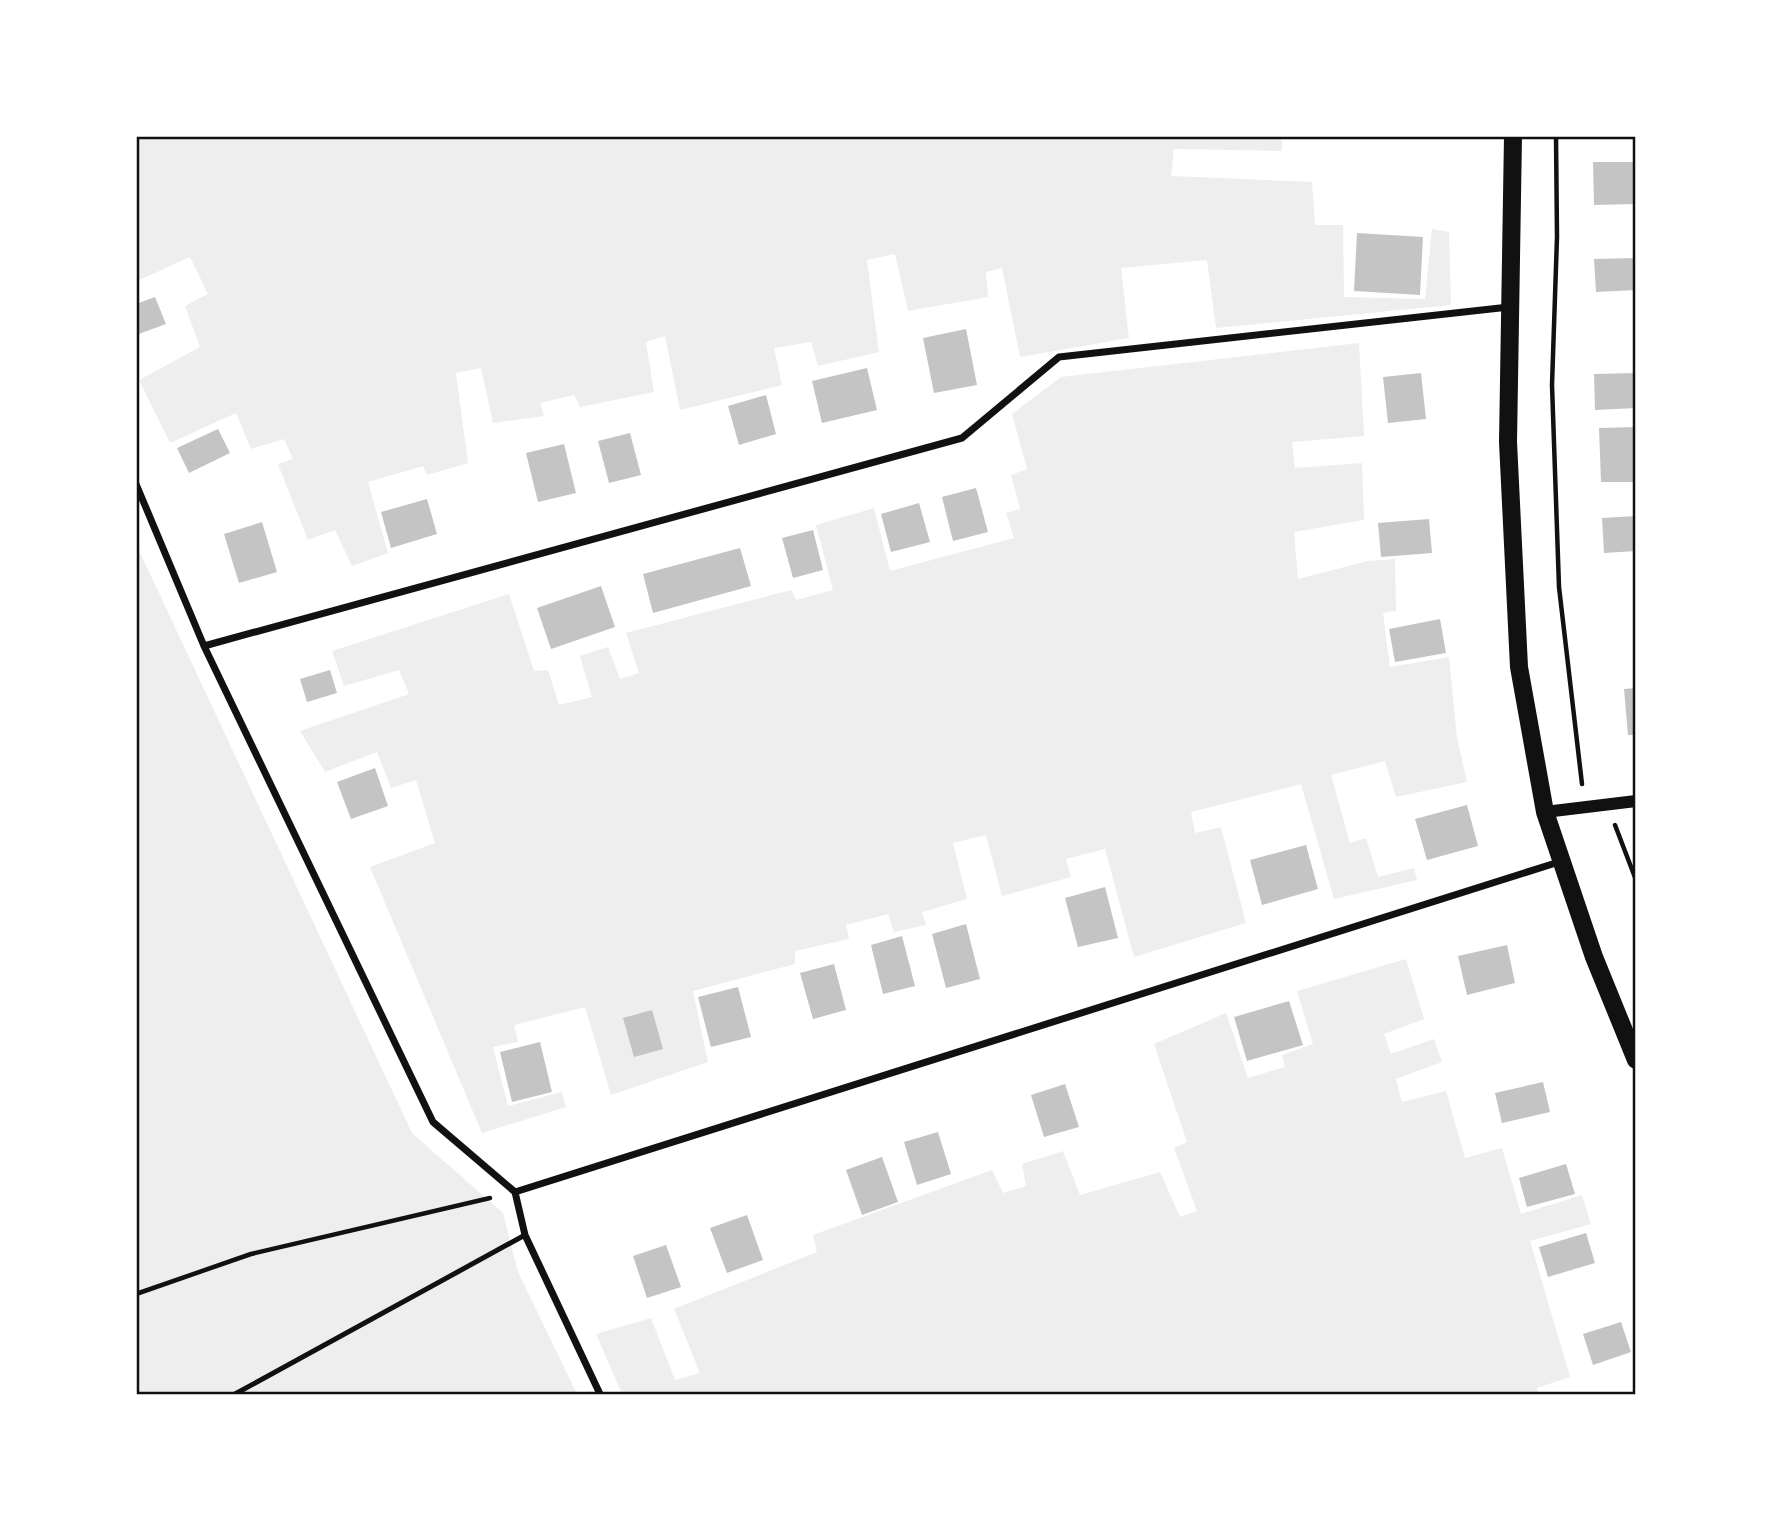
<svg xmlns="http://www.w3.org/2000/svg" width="1772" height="1531" viewBox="0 0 1772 1531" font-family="'PT Serif',serif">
<rect width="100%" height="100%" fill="#fff"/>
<path fill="#eee" d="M136 137H1282V151L1174 149 1171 176 1312 182 1315 225H1343L1344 297 1425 299 1432 229 1449 232 1451 305 1216 328 1207 260 1121 268 1129 338 1020 357 1002 268 986 272 988 297 908 311 895 254 867 260 879 352 818 366 811 342 774 348 782 385 680 410 665 336 646 342 654 392 580 407 574 395 540 403 544 416 493 423 481 368 456 373 468 463 427 475 423 466 368 482 388 553 352 566 335 530 308 540 278 464 293 459 284 439 251 449 236 413 170 443 139 380 200 347 185 306 208 294 190 257 137 281Z
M1359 343 1364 436 1292 442 1295 468 1362 463 1364 520 1294 532 1298 579 1368 561 1395 559 1396 611 1383 613 1390 667 1449 657 1457 738 1467 782 1396 797 1385 761 1331 775 1350 843 1366 838 1378 877 1414 868 1417 880 1334 899 1301 784 1191 812 1195 833 1221 827 1246 923 1134 957 1105 849 1066 859 1071 877 1002 896 986 835 953 843 967 899 922 912 926 925 894 932 888 914 846 925 849 939 795 951V964L693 991 708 1062 611 1095 585 1007 514 1025 518 1042 493 1047 508 1106 562 1092 566 1107 482 1133 370 867 435 843 416 780 391 788 377 752 325 772 300 731 409 694 399 670 344 686 332 651 509 594 534 671 548 670 559 705 592 697 580 656 608 647 620 679 639 673 626 633 791 590 796 600 833 590 816 525 874 508 890 571 1014 538 1006 513 1020 509 1011 475 1027 469 1012 414 1061 377Z
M136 544 412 1133 503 1213 518 1272 577 1394H137Z
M1406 959 1424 1019 1384 1034 1391 1054 1434 1039 1442 1062 1396 1079 1402 1102 1446 1091 1465 1158 1502 1148 1521 1214 1582 1195 1591 1224 1530 1241 1570 1377 1537 1388 1539 1394H622L596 1334 651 1318 675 1380 700 1373 674 1309 817 1252 813 1235 992 1170 1003 1193 1026 1186 1022 1164 1063 1151 1080 1195 1160 1172 1180 1217 1197 1211 1174 1148 1187 1142 1154 1044 1226 1013 1248 1078 1285 1067 1282 1055 1313 1044 1297 991Z"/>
<path fill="#c4c4c4" d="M1593 162H1636V204L1594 205Z
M1357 233 1423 237 1420 295 1354 291Z
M1636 258V290L1596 292 1594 259Z
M155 297 166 324 136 335V304Z
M966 329 977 385 934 393 923 338Z
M867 368 877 410 822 423 812 381Z
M1421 373 1426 419 1388 423 1383 377Z
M1636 373V408L1595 410 1594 374Z
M766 395 776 434 739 445 728 406Z
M1636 427V482H1601L1599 428Z
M218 429 230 453 189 473 177 448Z
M630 433 641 475 609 483 598 441Z
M564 444 576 493 538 502 526 453Z
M976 488 988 532 953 541 942 497Z
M427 499 437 534 391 548 381 512Z
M919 503 930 542 891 552 881 514Z
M1636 516V551L1604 553 1602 518Z
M1429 519 1432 553 1381 557 1378 523Z
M262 522 277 572 239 583 224 534Z
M813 530 823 570 793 578 782 538Z
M740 548 751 586 653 613 643 574Z
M601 586 615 627 551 649 537 608Z
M1440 619 1446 653 1395 662 1389 629Z
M330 670 337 693 307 702 300 679Z
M1636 688V735H1628L1624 689Z
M375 768 388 806 351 819 337 782Z
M1467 805 1478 846 1427 860 1415 819Z
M1306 845 1318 889 1262 905 1250 860Z
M1105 887 1118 938 1078 947 1065 898Z
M966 924 980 979 946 988 932 934Z
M902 936 915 986 883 994 871 945Z
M1507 945 1515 983 1467 995 1458 956Z
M834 964 846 1010 813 1019 800 973Z
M738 987 751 1037 711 1047 698 997Z
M1289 1001 1303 1045 1247 1061 1234 1017Z
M652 1010 663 1049 634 1057 623 1018Z
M540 1042 552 1092 512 1102 500 1052Z
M1543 1082 1550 1112 1502 1123 1495 1093Z
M1065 1084 1079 1127 1044 1137 1031 1095Z
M938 1132 951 1174 917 1185 904 1142Z
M882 1157 898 1202 862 1215 846 1170Z
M1566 1164 1575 1194 1527 1207 1519 1178Z
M747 1215 763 1260 727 1273 710 1228Z
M1586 1233 1595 1263 1548 1277 1539 1247Z
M666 1245 681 1287 647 1298 633 1256Z
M1621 1322 1631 1352 1593 1365 1583 1334Z"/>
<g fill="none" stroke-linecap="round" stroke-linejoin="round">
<path stroke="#111" stroke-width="4.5" d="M1556 136 1557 237 1552 385 1559 587 1582 784
M1615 825 1636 880
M136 1294 251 1254 490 1198"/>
<path stroke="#111" stroke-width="5" d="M235 1394 525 1235"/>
<path stroke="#111" stroke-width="7" d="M136 484 204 646
M515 1192 1562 861
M600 1394 525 1235 515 1192 433 1122 204 646 962 438 1059 357 1509 307"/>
<path stroke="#111" stroke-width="12" d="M1545 812 1636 801"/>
<path stroke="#111" stroke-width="18" d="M1513 136 1508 442 1519 667 1545 812 1594 957 1636 1060"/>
</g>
<rect width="1772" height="1531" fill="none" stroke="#ffffff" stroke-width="276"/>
<rect x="138" y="138" width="1496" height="1255" fill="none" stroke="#111" stroke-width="2.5"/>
</svg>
